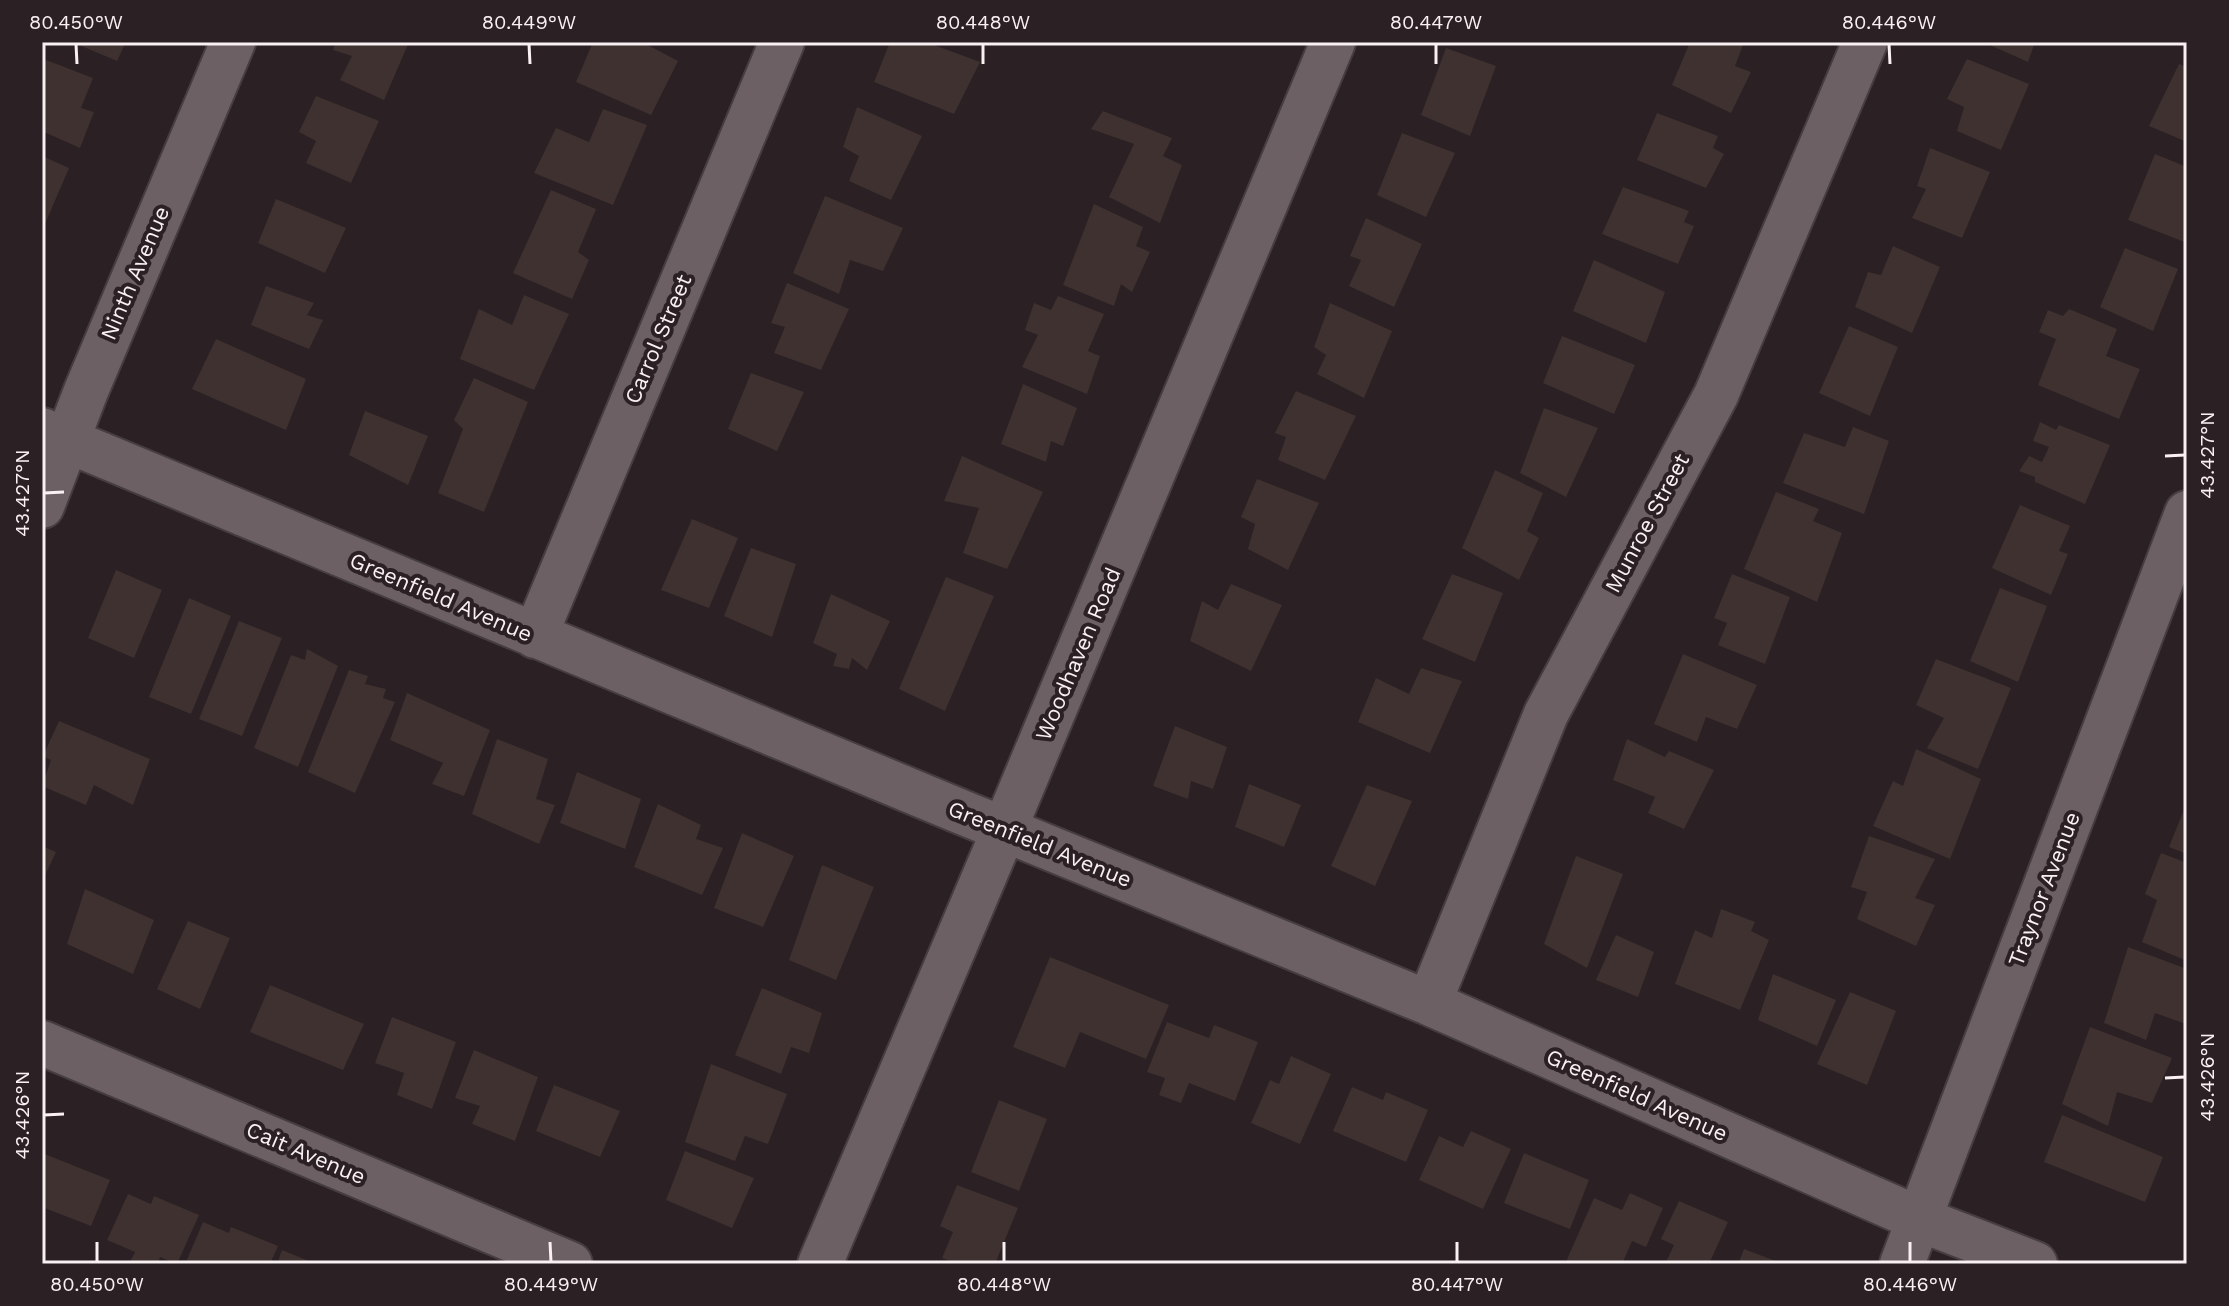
<svg xmlns="http://www.w3.org/2000/svg" width="2229" height="1306" viewBox="0 0 2229 1306" font-family="'Work Sans',sans-serif">
<rect width="100%" height="100%" fill="#2b2024"/>
<path fill="#3e312f" d="M72 42H126L117 61Z
M336 42H409L384 100 340 80 352 56 333 50Z
M593 42H642L678 61 651 115 576 82Z
M890 42H926L980 62 954 114 874 82Z
M1690 42H1736L1743 45 1735 66 1751 72 1731 113 1672 85Z
M1983 42H2035L2028 62Z
M1446 48 1496 66 1470 136 1421 115Z
M1967 59 2029 84 2001 150 1957 131 1964 107 1947 99Z
M46 60 93 78 81 108 94 112 80 148 42 131V68Z
M2179 64 2187 67V142L2149 126Z
M316 96 379 121 351 183 306 163 316 141 299 132Z
M857 107 922 136 891 200 849 181 859 156 843 147Z
M603 109 647 125 613 205 534 173 556 128 589 142Z
M1103 111 1172 138 1163 156 1182 165 1160 223 1109 197 1134 144 1091 129Z
M1657 113 1718 136 1713 148 1724 154 1706 188 1637 160Z
M1402 133 1455 153 1426 217 1377 195Z
M1930 148 1990 172 1962 238 1912 218 1926 189 1917 186Z
M2155 154 2187 167V243L2128 220Z
M42 156 69 168 42 231Z
M1623 187 1689 211 1684 222 1694 226 1678 264 1602 234Z
M551 190 596 209 578 252 589 260 572 299 513 273Z
M825 196 903 228 883 271 850 260 839 294 793 273Z
M276 199 346 228 325 273 258 243Z
M1094 204 1143 227 1136 246 1150 252 1132 292 1121 284 1114 306 1063 285Z
M1366 218 1422 244 1394 307 1349 286 1361 260 1350 256Z
M1893 246 1940 267 1912 333 1855 307 1868 272 1881 275Z
M2125 248 2178 269 2153 331 2100 307Z
M1594 260 1665 292 1646 343 1573 311Z
M787 283 849 309 821 370 774 353 785 327 771 323Z
M266 286 314 303 307 315 323 320 309 349 251 325Z
M524 295 569 314 534 390 460 359 479 309 512 325Z
M1058 296 1104 314 1088 351 1100 356 1087 394 1022 367 1038 335 1025 330 1034 303 1051 310Z
M1330 303 1392 331 1364 398 1317 374 1326 355 1314 347Z
M2069 309 2117 329 2106 356 2140 369 2119 419 2038 385 2056 339 2039 332 2048 310 2063 316Z
M1849 326 1898 347 1870 416 1819 393Z
M1562 336 1635 365 1614 414 1543 383Z
M216 339 306 379 286 430 192 389Z
M751 373 804 392 777 451 728 429Z
M474 378 528 402 484 512 438 493 463 429 454 420Z
M1023 384 1077 408 1063 446 1051 441 1046 462 1001 444Z
M1296 391 1356 416 1325 480 1278 460 1286 437 1275 433Z
M1544 408 1598 428 1566 497 1520 473Z
M365 411 428 436 408 485 349 455Z
M2040 422 2056 430 2059 425 2110 445 2085 504 2035 482V477L2019 471 2029 456 2042 462 2049 447 2033 441Z
M1853 427 1889 441 1864 514 1783 483 1804 433 1845 447Z
M962 456 1043 492 1007 569 963 553 979 508 944 501Z
M1495 470 1543 493 1527 531 1539 538 1519 580 1462 548Z
M1257 479 1319 503 1288 570 1248 549 1255 524 1241 517Z
M1776 492 1819 509 1813 521 1842 533 1817 602 1744 569Z
M2020 505 2070 526 2059 551 2068 554 2051 595 1992 568Z
M692 519 738 538 709 608 661 590Z
M751 548 796 564 772 637 724 616Z
M116 570 162 590 134 658 88 638Z
M1452 574 1503 593 1475 662 1422 639Z
M1732 574 1790 597 1765 664 1718 645 1727 623 1714 618Z
M946 577 994 596 945 711 899 689Z
M1231 584 1282 605 1251 671 1190 641 1202 601 1218 610Z
M2000 588 2047 606 2018 682 1970 661Z
M831 594 890 621 867 670 852 658 849 669 833 666 837 654 813 643Z
M189 598 231 616 191 714 149 697Z
M239 621 282 638 242 736 199 719Z
M307 649 338 666 298 767 254 748 291 655 305 660Z
M1683 654 1757 685 1737 729 1706 717 1697 742 1654 724Z
M1936 659 2011 688 1978 769 1927 748 1944 718 1916 705Z
M1421 668 1462 681 1430 753 1358 722 1376 678 1409 694Z
M349 670 368 676 365 684 386 689 383 698 395 702 355 793 308 772Z
M407 693 490 730 464 796 432 784 443 763 390 740Z
M59 721 150 759 133 805 94 785 86 805 42 786 51 760 43 756Z
M1175 726 1227 747 1213 789 1191 781 1188 799 1153 786Z
M497 739 548 759 536 799 555 805 539 844 472 814Z
M1627 739 1665 757 1669 751 1714 770 1684 829 1648 813 1655 797 1613 780Z
M1916 749 1981 779 1950 859 1873 826 1893 781 1903 786Z
M577 772 641 799 625 849 560 823Z
M1249 784 1301 805 1284 847 1235 827Z
M1367 785 1412 801 1375 886 1331 866Z
M2187 802V854L2169 847Z
M658 804 701 825 696 839 723 848 702 895 634 867Z
M742 833 794 856 763 927 714 908Z
M1869 836 1935 859 1915 898 1935 905 1916 946 1857 919 1867 892 1851 887Z
M42 846 56 852 42 882Z
M2161 853 2187 863V961L2142 942 2157 900 2145 894Z
M1576 856 1623 874 1587 968 1544 944Z
M822 865 874 887 836 980 789 960Z
M85 889 154 920 133 974 67 944Z
M1721 909 1755 922 1751 931 1769 940 1740 1010 1675 984 1695 930 1712 938Z
M188 921 230 938 200 1009 157 989Z
M1616 935 1654 952 1638 997 1596 980Z
M2128 947 2187 969 2186 1024 2155 1013 2146 1040 2104 1023Z
M1050 957 1169 1005 1146 1059 1080 1032 1065 1068 1013 1047Z
M1773 974 1836 1000 1817 1046 1758 1020Z
M270 985 364 1024 343 1070 250 1032Z
M762 988 822 1013 809 1053 791 1047 781 1074 735 1055Z
M1850 992 1896 1011 1867 1085 1817 1064Z
M392 1017 456 1042 432 1109 397 1095 404 1073 375 1063Z
M1167 1022 1209 1038 1214 1025 1258 1042 1235 1101 1189 1083 1181 1103 1159 1095 1165 1078 1147 1072Z
M2090 1027 2172 1058 2152 1103 2117 1092 2108 1126 2062 1104Z
M474 1050 538 1077 515 1141 472 1124 480 1106 455 1098Z
M1291 1056 1331 1074 1300 1144 1251 1123 1270 1080 1279 1084Z
M711 1064 787 1094 768 1144 745 1136 735 1161 685 1142Z
M554 1085 620 1111 600 1157 536 1131Z
M1352 1087 1383 1100 1386 1092 1428 1110 1406 1162 1333 1131Z
M999 1100 1047 1119 1019 1191 971 1172Z
M2062 1115 2163 1157 2145 1202 2044 1162Z
M1471 1131 1511 1149 1483 1209 1419 1180 1439 1136 1463 1147Z
M685 1151 754 1178 732 1228 666 1200Z
M42 1153 110 1180 91 1226 42 1207Z
M1524 1153 1589 1180 1570 1229 1504 1203Z
M957 1185 1018 1208 995 1264H958L942 1258 953 1232 940 1226Z
M1630 1193 1663 1208 1646 1247 1632 1241 1622 1264H1565L1594 1198 1622 1210Z
M128 1194 151 1204 154 1196 199 1215 177 1264 160 1257 158 1264H129L135 1252 107 1240Z
M1679 1201 1728 1222 1709 1264H1665L1674 1245 1661 1239Z
M203 1222 229 1233 231 1227 278 1246 270 1264H191L186 1262Z
M1744 1249 1783 1264H1738Z
M282 1250 316 1264H277Z"/>
<g fill="none" stroke-linecap="round" stroke-linejoin="round">
<g stroke="#453d3f" stroke-width="48">
<path id="minor" d="M42 430 959 811 1429 1003 1919 1219 2035 1264
M42 506 86 391 233 42
M535 636 782 42
M1429 1003 1546 714 1716 395 1865 42
M42 1043 570 1264
M820 1264 1004 830 1333 42
M1902 1264 2187 513"/>
</g>
<use href="#minor" stroke="#6d6064" stroke-width="44"/>
</g>
<path fill="none" stroke="#f8f0f2" stroke-width="3" d="M76 44 77 64M529 44 530 64M983 44V64M1436 44V64M1889 44 1890 64M2165 456 2185 455M44 493 64 492M2165 1078 2185 1077M44 1115 64 1114M97 1242V1262M550 1242 551 1262M1004 1242V1262M1457 1242V1262M1910 1242V1262"/>
<g text-anchor="middle" dominant-baseline="central" stroke-width="8" stroke-linejoin="round" paint-order="stroke">
<g font-size="22" fill="#f8f0f2" stroke="#2b2024">
<text transform="translate(135 273) rotate(-67)">Ninth Avenue</text>
<text transform="translate(658 339) rotate(-67)">Carrol Street</text>
<text transform="translate(1647 523) rotate(-62)">Munroe Street</text>
<text transform="translate(441 597) rotate(23)">Greenfield Avenue</text>
<text transform="translate(1078 654) rotate(-67)">Woodhaven Road</text>
<text transform="translate(1040 844) rotate(22)">Greenfield Avenue</text>
<text transform="translate(2044 889) rotate(-69)">Traynor Avenue</text>
<text transform="translate(1637 1095) rotate(24)">Greenfield Avenue</text>
<text transform="translate(306 1153) rotate(23)">Cait Avenue</text>
</g>
</g>
<rect width="2229" height="1306" fill="none" stroke="#2b2024" stroke-width="88"/>
<rect x="44" y="44" width="2141" height="1218" fill="none" stroke="#f8f0f2" stroke-width="3"/>
<g font-size="20" text-anchor="middle" fill="#f8f0f2">
<text x="76" y="29">80.450°W</text>
<text x="529" y="29">80.449°W</text>
<text x="983" y="29">80.448°W</text>
<text x="1436" y="29">80.447°W</text>
<text x="1889" y="29">80.446°W</text>
<text transform="translate(2207 455) rotate(-90)" y="7">43.427°N</text>
<text transform="translate(22 493) rotate(-90)" y="7">43.427°N</text>
<text transform="translate(2207 1077) rotate(-90)" y="7">43.426°N</text>
<text transform="translate(22 1115) rotate(-90)" y="7">43.426°N</text>
<text x="97" y="1291">80.450°W</text>
<text x="551" y="1291">80.449°W</text>
<text x="1004" y="1291">80.448°W</text>
<text x="1457" y="1291">80.447°W</text>
<text x="1910" y="1291">80.446°W</text>
</g>
</svg>
